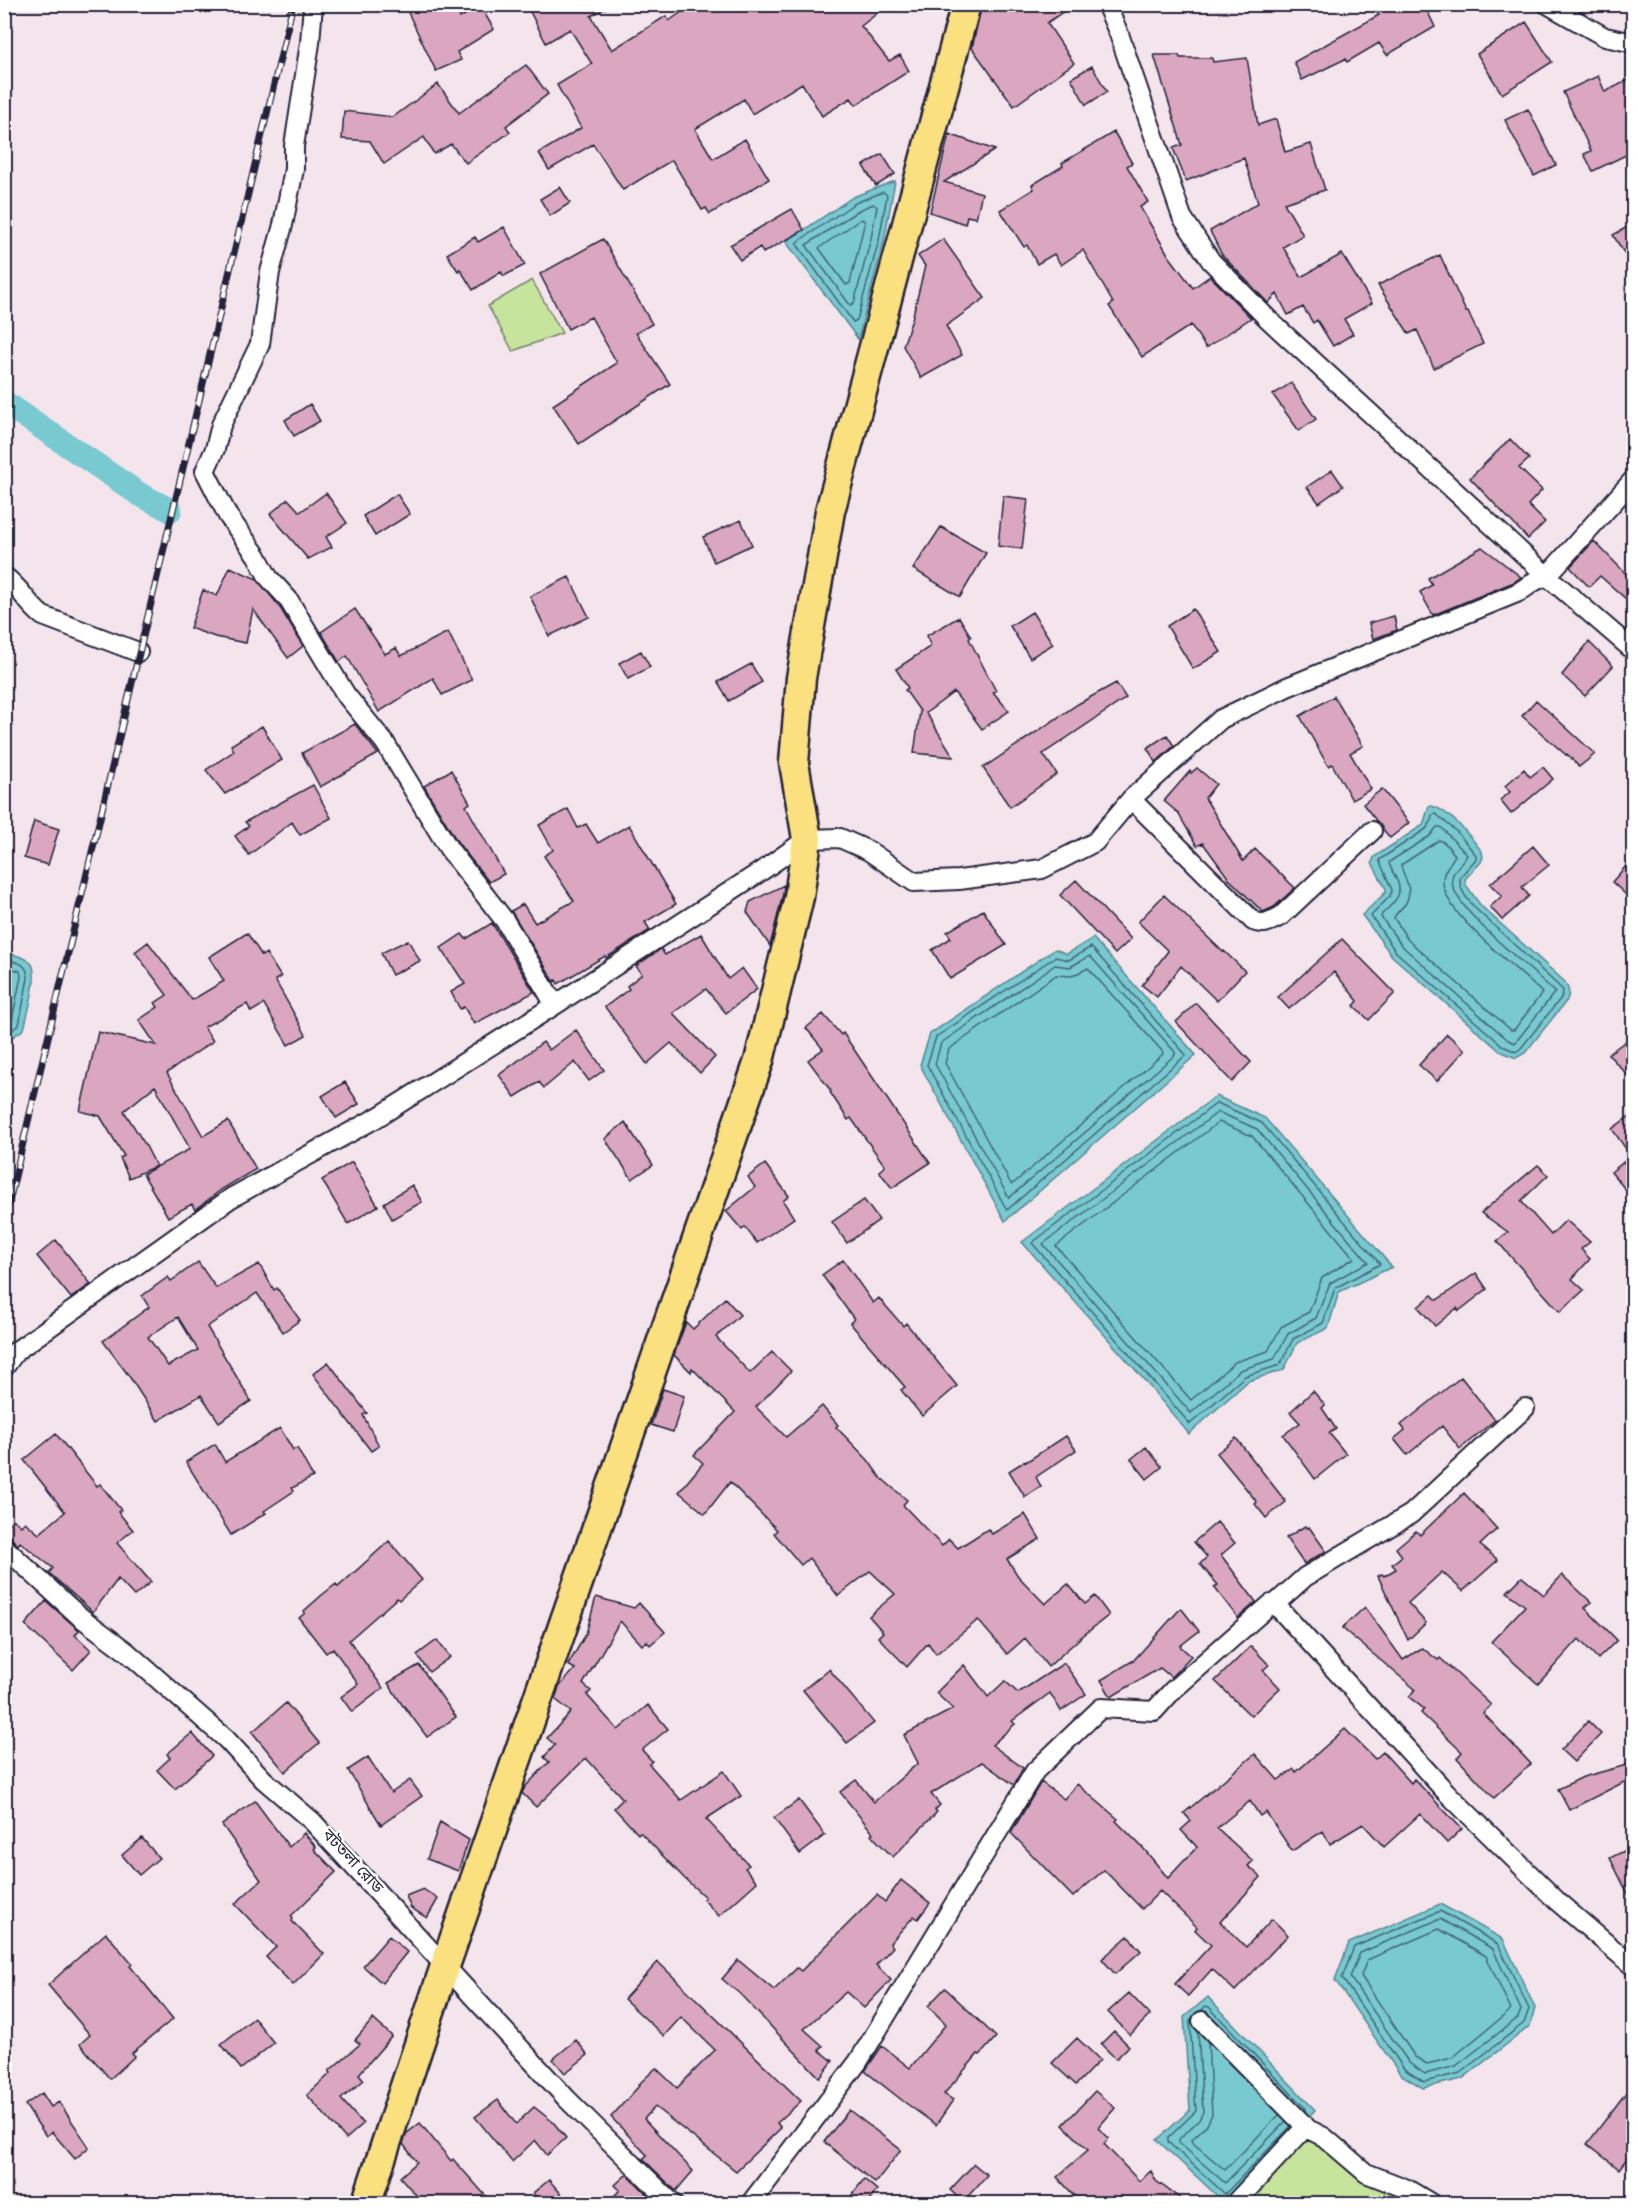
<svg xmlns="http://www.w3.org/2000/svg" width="1638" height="2208" viewBox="0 0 1638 2208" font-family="'Gochi Hand','Noto Sans Bengali',sans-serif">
<rect width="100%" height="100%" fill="#f4e4ec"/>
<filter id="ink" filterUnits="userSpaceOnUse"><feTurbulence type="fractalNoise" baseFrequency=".0167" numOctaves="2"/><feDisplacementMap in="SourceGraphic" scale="12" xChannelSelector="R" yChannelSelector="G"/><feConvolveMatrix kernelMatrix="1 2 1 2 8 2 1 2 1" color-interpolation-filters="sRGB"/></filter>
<g filter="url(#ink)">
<path fill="#c6e49c" stroke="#74836c" stroke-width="1.5" d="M532 280 562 333 513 351 488 306Z
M1306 2116 1405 2203 1229 2204Z"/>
<path fill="#78cad0" stroke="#568794" stroke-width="1.5" d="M895 181 884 241 858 339 786 242 853 197Z
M1429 806C1446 806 1472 838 1482 852L1483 857 1481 862 1465 879 1466 885 1481 906 1565 982C1569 989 1570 993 1567 1000L1525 1053 1516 1058 1500 1051 1392 956 1362 915 1386 892V889L1372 863 1374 857 1423 825Z
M1093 938 1196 1055 1005 1221 920 1065 930 1034 1055 949 1067 954Z
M4 953C13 955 25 956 31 963 40 973 27 1015 24 1029L14 1036 5 1037Z
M1216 1096 1265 1118 1392 1267 1339 1292 1328 1328 1297 1343 1284 1370 1248 1381 1189 1434 1140 1375 1022 1242Z
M1440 1904 1503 1939 1535 2008 1530 2026 1462 2079 1423 2088 1400 2074 1335 1980 1349 1943Z
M1208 1997 1315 2110 1225 2203 1157 2140 1190 2110 1184 2017Z"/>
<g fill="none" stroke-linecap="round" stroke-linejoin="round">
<path stroke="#446577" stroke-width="1.5" d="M883 192 887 195 879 240 857 320 853 322 796 243 855 203Z
M873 204 877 207 871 238 854 303 850 305 806 245 859 210Z
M861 219 865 221 850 283 846 285 819 248Z
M1436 814 1457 832 1476 855V859L1460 877C1459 891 1468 900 1477 910L1563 990 1561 998 1521 1048 1516 1052 1503 1046 1396 952 1371 916 1390 896 1392 890 1379 860 1426 829 1431 822 1432 815Z
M1437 827H1441L1467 855C1464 863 1453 868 1452 878 1448 907 1534 970 1555 992L1515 1043 1508 1040 1402 946 1381 917 1382 914C1395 902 1405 894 1395 876 1392 871 1390 867 1389 862L1430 836Z
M1439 840 1445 843 1455 855C1451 864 1443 869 1443 880 1442 915 1518 967 1542 993L1514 1030H1511L1408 940 1394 918C1396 912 1402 909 1406 903 1414 888 1403 878 1401 865Z
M1091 947 1186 1055 1007 1210 927 1065 936 1037 1055 957 1069 960Z
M1090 956 1175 1052V1055L1009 1198 935 1064 941 1043 1055 965 1070 967Z
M4 959C17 962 28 963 28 978L19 1025 12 1030 4 1031
M4 966 20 971 21 977 12 1020 4 1024
M1088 968 1162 1051 1163 1054 1014 1183 1011 1184 945 1063 949 1049 1056 975 1072 976Z
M1217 1103 1262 1123 1380 1264 1335 1288 1323 1323 1293 1339 1280 1365 1245 1376 1190 1424 1032 1243Z
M1218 1112 1257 1129 1368 1262 1330 1283 1316 1318 1288 1334 1274 1359 1240 1370 1191 1413 1043 1244Z
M1219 1122 1252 1136 1354 1258 1322 1278 1309 1312 1281 1327 1268 1351 1235 1362 1191 1400 1056 1246Z
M1440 1911 1498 1944 1529 2009 1524 2023 1460 2073 1424 2082 1404 2069 1342 1978 1354 1947Z
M1440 1919 1493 1949 1521 2010 1518 2018 1456 2066 1425 2074 1409 2063 1350 1977 1360 1953Z
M1439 1929 1486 1956 1511 2010 1452 2058 1427 2064 1415 2057 1361 1976 1367 1960Z
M1200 2011 1206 2006 1209 2007 1305 2108V2111
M1192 2018 1190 2021 1196 2111 1168 2138V2142L1225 2194 1291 2126
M1198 2032 1203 2112 1199 2120 1179 2139V2143L1225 2183 1286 2121
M1208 2042 1212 2114 1207 2125 1192 2139 1193 2143 1225 2170 1279 2115"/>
<path stroke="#78cad0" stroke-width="24" d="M4 402 139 494 170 510"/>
</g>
<path fill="#daa6c0" stroke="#22223b" stroke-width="1.5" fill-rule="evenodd" d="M404 4H455L460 18 480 6 494 29 457 52 461 60 436 71Z
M526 4H612L591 16 612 50 666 16 669 21 693 4H889L861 26 889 61 900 55 909 71 856 105 851 98 822 116 802 83 752 114 744 99 695 129 713 159 745 139 769 179 710 214 706 208 702 210 672 160 623 190 593 144 549 170 539 153 581 128 557 85 592 64 570 29 546 43Z
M982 4H1074L1047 23 1074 63 1014 106 972 48Z
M1390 4H1424L1435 27 1387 55 1379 43 1347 62 1345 59 1302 80 1294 62 1379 15 1377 13Z
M1526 22 1552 62 1502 94 1477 54Z
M1154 55H1179L1180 58H1212L1213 62 1247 58 1258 125 1276 119 1285 152 1311 144 1325 190 1284 203 1303 235 1283 247 1301 277 1342 254 1372 303 1344 319 1353 334 1333 346 1317 320 1313 323 1303 307 1288 315 1277 294 1268 303 1222 255 1210 231 1258 203 1244 158 1186 181 1173 148 1182 145Z
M526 65 548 94 506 126 510 132 466 163 451 144 434 154 424 137 384 164 370 141 342 139 344 111 393 117 438 84 459 113Z
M1092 66 1107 92 1086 105 1071 78Z
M1598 76 1605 92 1634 77V151L1593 171 1584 154 1591 151 1563 92Z
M1528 109 1556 165 1534 176 1505 120Z
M1114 132 1132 163 1127 166 1148 202 1140 207 1169 256 1193 288 1210 276 1251 318 1206 348 1191 325 1142 357 1109 306 1113 303 1083 250 1061 265 1054 254 1037 264 1027 245 1024 247 1000 210 1034 189 1032 185 1063 166 1062 163Z
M949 134 995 150 944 182 982 193 976 218 967 216 965 224 930 212Z
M882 154 895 174 876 186 863 166Z
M560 187 570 203 550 216 540 199Z
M792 209 804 230 763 253 760 247 740 260 730 245Z
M1634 223V269L1613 235Z
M504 227 525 265 504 276 501 272 473 290 460 269 458 271 447 254 475 237 478 242Z
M603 239 652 324 636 333 670 384 579 444 553 405 617 363 591 317 568 329 540 274Z
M943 239 985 298 946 326 962 355 921 378 903 346 912 319 925 266 918 256Z
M1440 255 1466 312H1468L1483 344 1434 368 1417 330 1409 334 1378 285Z
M1291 383 1316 419 1299 431 1273 395Z
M310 404 320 421 294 436 285 420Z
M1510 439 1529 459 1519 468 1542 490 1528 505 1545 522 1528 539 1470 478Z
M1332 470 1343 486 1319 503 1307 487Z
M326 493 347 523 326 537 332 547 308 559 270 514 288 499 300 512Z
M397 494 410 514 375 536 363 516Z
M1003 496 1028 499 1022 549 998 546Z
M741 520 752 545 714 562 703 537Z
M941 527 986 553 960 597 913 569Z
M1594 541 1634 582V606L1600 576 1589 587 1570 567Z
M1482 547 1521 577 1514 582 1433 615 1420 592 1432 585 1428 578Z
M230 567 257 579 279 606 303 646 288 658 253 609 246 643 215 637 190 628 203 590 217 596Z
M569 577 589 617 549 636 530 596Z
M355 609 385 654 396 648 401 656 448 632 472 680 442 695 433 678 379 712 347 656 339 662 321 632Z
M1193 609 1221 652 1193 669 1167 626Z
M1032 612 1053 644 1030 658 1010 626Z
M1394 616 1397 630 1373 639 1369 623Z
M959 617 971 637 969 639 996 691 993 692 1009 711 982 729 954 692 926 713 954 757 914 753 920 711 905 690 908 688 896 669 931 646 926 636Z
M1589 642 1613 666 1585 696 1562 675Z
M641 651 650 667 628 679 619 663Z
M751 664 762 682 729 701 718 682Z
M1116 683 1126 698 1043 754 1057 774 1010 807 983 768 1078 704Z
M1334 696 1363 746 1350 753 1371 789 1352 800 1332 764 1328 766 1300 716Z
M1536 700 1595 754 1579 767 1567 754 1566 755 1522 716Z
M355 724 378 754 320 787 302 753Z
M262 726 282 760 225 794 206 770 234 751 231 745Z
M1167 735 1174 746 1156 762 1147 748Z
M1543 767 1553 779 1511 814 1500 800 1510 792 1505 786 1524 769 1530 777Z
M1197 768 1216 784 1205 798 1243 861 1255 849 1295 888 1274 907 1263 912 1229 879 1203 843 1197 846 1178 813 1164 801 1190 771 1191 773Z
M451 770 470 803 466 806 504 874 489 882 458 843 424 786Z
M313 785 331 818 300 835 292 822 249 855 235 836 249 826 245 822Z
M1382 789 1409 823 1390 838 1363 804Z
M568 809 578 828 586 824 598 843 629 825 676 904 645 922 650 930 606 958 605 956 558 984 556 980 554 981 511 911 523 904 535 923 574 901 544 856 553 850 539 825Z
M34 821 59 829 48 865 24 858Z
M1533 846 1549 865 1522 887 1529 896 1502 920 1490 907 1502 896 1490 884Z
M1634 857V902L1612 882Z
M1076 880 1131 939 1115 954 1060 895Z
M784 885 783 894 770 946 747 912 750 902Z
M1164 895 1223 952 1224 951 1245 971 1217 1001 1181 966 1157 997 1142 985 1168 951 1138 922Z
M983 910 1006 945 950 979 932 950 951 938 947 932Z
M492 923 534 992 474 1024 464 1007 460 1009 451 992 465 984 441 948 462 934 466 939Z
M247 933 262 956 266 953 281 977 275 980 306 1035 288 1045 264 1004 251 1012 247 1004 204 1027 213 1041 167 1073 203 1136 228 1121 256 1169 222 1189 195 1210 192 1204 168 1217 143 1174 190 1149 155 1086 124 1111 146 1146 156 1166 129 1178 120 1158 124 1156 100 1116 80 1111 98 1032 156 1045 139 1020 158 1007 155 1003 167 995 135 952 148 942 192 1000 224 981 209 957Z
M701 934 728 979 742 968 757 989 726 1013 706 989 673 1013 715 1057 700 1073 671 1043 647 1064 605 1007 629 989 627 986 642 974 636 966 661 949 665 955Z
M1342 939 1395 993 1369 1020 1354 1006 1358 1001 1334 972 1289 1009 1278 997Z
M408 940 420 961 392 975 381 953Z
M1196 1003 1251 1062 1232 1082 1176 1022Z
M823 1014 841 1035 843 1033 930 1163 892 1188 879 1171 885 1166 851 1118 848 1120 830 1092 831 1091 808 1060 823 1049 806 1028Z
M576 1030 604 1070 589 1081 575 1062 544 1088 539 1082 515 1097 499 1075 543 1042 549 1050Z
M1447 1034 1465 1050 1437 1081 1419 1065Z
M1634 1035V1082L1608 1054Z
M345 1082 359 1104 336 1118 322 1096Z
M1634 1113V1200L1611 1172 1631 1156 1612 1129Z
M625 1122 653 1165 632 1179 605 1139Z
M352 1162 378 1206 348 1224 322 1180Z
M765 1164 789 1196 783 1201 794 1218 757 1243 745 1227 742 1230 726 1211 755 1187 748 1177Z
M1538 1165 1548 1175 1521 1201 1551 1235 1566 1220 1590 1242 1581 1249 1590 1259 1572 1279 1584 1290 1560 1312 1497 1241 1508 1232 1481 1213Z
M412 1185 422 1202 392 1219 384 1203Z
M864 1200 879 1220 847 1243 832 1222Z
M56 1240 91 1284 71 1298 37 1256Z
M843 1260 873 1303 879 1298 903 1326 906 1323 957 1386 922 1416 901 1390 905 1387 850 1323 854 1319 822 1275Z
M198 1262 216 1288 259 1264 274 1290 277 1288 300 1320 283 1332 257 1293 207 1327 251 1401 219 1422 201 1395 158 1421 129 1376 103 1341 149 1307 142 1296 168 1277 171 1281ZM178 1317 198 1350 168 1366 148 1337Z
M1476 1273 1487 1289 1459 1311 1457 1308 1435 1326 1418 1307 1432 1295 1437 1300Z
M725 1298 740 1315 716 1337 750 1373 772 1352 791 1371 756 1407 786 1437 822 1406 838 1425 836 1427 868 1460 880 1477 907 1500 903 1505 942 1546 949 1539 958 1548 988 1529 992 1534 1025 1514 1040 1539 1007 1559 1018 1576 1045 1604 1068 1584 1085 1604 1095 1596 1109 1615 1080 1638 1048 1667 1025 1638 1007 1654 978 1620 936 1654 928 1643 907 1667 878 1637 883 1632 869 1616 895 1594 870 1571 838 1596 809 1558 801 1565 774 1533 777 1530 730 1482 705 1514 679 1492 703 1463 694 1455 735 1412 692 1368 691 1372 674 1355 686 1322 693 1329Z
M328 1362 367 1413 363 1415 379 1446 371 1451 313 1374Z
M1461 1377 1495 1420 1460 1449 1442 1426 1407 1455 1394 1439 1405 1430 1401 1425Z
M663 1389 684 1396 673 1432 651 1425Z
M1313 1391 1325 1405 1322 1408 1336 1429 1329 1433 1346 1454 1315 1479 1283 1435 1300 1423 1290 1412Z
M280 1428 293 1450 297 1448 313 1477 292 1488 294 1491 264 1511 266 1513 231 1535 186 1462 215 1444 225 1462Z
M56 1434 97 1486 100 1484 121 1510 118 1512 133 1530 117 1543 151 1582 134 1596 118 1579 93 1612 49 1573 53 1568 20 1542 18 1545 11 1538 4 1536V1529L13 1519 21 1526 25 1522 39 1534 65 1512 24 1460Z
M1066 1436 1076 1450 1036 1477 1041 1487 1025 1497 1009 1471 1025 1461 1026 1462Z
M1236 1438 1286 1502 1266 1518 1255 1504 1257 1502 1217 1453Z
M1146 1447 1162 1467 1147 1479 1131 1459Z
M1464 1493 1497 1529 1480 1545 1498 1560 1463 1591 1442 1572 1408 1603 1426 1623 1408 1640 1378 1576 1382 1574 1384 1576 1396 1569 1392 1564 1402 1556 1396 1548 1416 1531 1420 1535Z
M1217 1522 1235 1543 1221 1555 1256 1602 1238 1618 1214 1587 1218 1585 1200 1564 1207 1557 1194 1542Z
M1305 1526 1307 1528 1309 1527 1326 1551 1304 1564 1286 1538Z
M389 1541 422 1580 399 1600 397 1598 349 1640 383 1688 352 1712 341 1697 358 1684 333 1648 326 1653 299 1618 305 1613 304 1611 322 1595 336 1584 338 1587Z
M1562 1575 1591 1602 1585 1608 1617 1640 1598 1659 1579 1639 1538 1684 1491 1642 1525 1606 1507 1592 1522 1577 1544 1595Z
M596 1597 634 1608 639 1603 665 1632 650 1645 647 1641 642 1645 620 1621 583 1684 591 1691 587 1695 618 1730 648 1705 668 1729 642 1750 652 1761 649 1764 681 1800 724 1771 741 1796 706 1819 749 1865 745 1868 757 1882 719 1916 703 1899 705 1897 684 1878 640 1832 638 1834 614 1808 623 1799 586 1758 536 1807 522 1793 525 1787 549 1762 544 1757 555 1745 547 1738 571 1712 555 1699 559 1687 575 1669 568 1665 586 1634Z
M46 1601 79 1630 75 1635 91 1650 73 1670 25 1625Z
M1365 1607 1403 1660 1422 1648 1438 1660 1440 1658 1491 1705 1483 1713 1531 1764 1494 1798 1457 1758 1462 1752 1421 1713 1424 1709 1409 1697 1415 1689 1342 1628Z
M1181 1608 1199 1631 1180 1646 1191 1656 1171 1677 1160 1668 1111 1697 1101 1680 1134 1660Z
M437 1640 450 1657 429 1672 417 1655Z
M1251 1646 1269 1665 1263 1670 1280 1688 1251 1716 1215 1681Z
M1064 1663 1086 1694 1061 1711 1050 1693 1012 1721 1015 1724 992 1745 1023 1768 1014 1785 982 1762 931 1794 940 1805 935 1810 937 1812 893 1857 871 1835 873 1833 840 1792 856 1780 874 1802 918 1763 904 1735 953 1709 936 1693 964 1665 988 1697 1005 1681 1018 1693Z
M419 1665 456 1717 427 1737 404 1706H403L388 1683Z
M829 1669 874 1723 847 1743 803 1690Z
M286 1703 319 1743 285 1772 252 1732Z
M1588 1721 1601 1734 1574 1762 1561 1750Z
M1345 1729 1375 1759 1383 1752 1411 1783 1414 1779 1462 1829 1447 1843 1420 1814 1384 1847 1363 1824 1330 1844 1323 1831 1292 1851 1266 1812 1260 1816 1250 1801 1217 1828 1253 1861 1248 1866 1261 1877 1220 1922 1246 1947 1272 1919 1288 1935 1235 1991 1212 1969 1188 1996 1175 1984 1211 1945 1195 1930 1197 1927 1160 1891 1142 1909 1104 1870 1073 1897 1011 1833 1041 1782 1064 1799 1077 1784 1118 1819 1116 1821 1144 1849 1168 1878 1197 1847 1181 1830 1191 1821 1184 1813 1255 1754 1278 1780 1294 1769 1296 1772Z
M192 1733 212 1756 175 1789 157 1770 170 1758 167 1754Z
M368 1757 391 1793 410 1780 422 1796 381 1825 348 1770Z
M1634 1763V1777L1569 1810 1558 1789 1583 1777Z
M799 1800 825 1835 800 1854 774 1818Z
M255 1801 289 1847 304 1833 316 1847 314 1849 336 1872 291 1916 293 1919 292 1921 324 1954 293 1985 266 1957 276 1947 235 1904 261 1880 222 1825Z
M440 1822 469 1840 458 1871 427 1859Z
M142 1838 159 1858 139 1875 122 1855Z
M1634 1846V1906L1610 1858Z
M901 1880 930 1903 918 1919 914 1916 890 1943 893 1947 876 1965 891 1980 864 2008 846 1992 804 2029 823 2046 819 2050 833 2061 820 2078 740 1994 722 1979 738 1960 774 1990 797 1968 801 1971 877 1895 885 1902Z
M423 1889 438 1899 427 1918 411 1908 406 1896Z
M106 1933 132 1964 130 1966 173 2019 132 2053 135 2056 110 2079 80 2044 90 2035 48 1985Z
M389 1936 407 1952 382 1983 363 1966Z
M1128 1936 1141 1951 1115 1974 1102 1959Z
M658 1962 801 2101 777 2123 781 2128 736 2171 655 2107 644 2119 693 2171 676 2191 643 2159 647 2155 611 2117 639 2086 638 2085 656 2068 677 2088 715 2050 681 2017 664 2036 624 1999Z
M945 1988 996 2037 980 2055 978 2054 944 2094 953 2100 936 2125 903 2101 865 2071 882 2046 910 2068 946 2024 928 2006Z
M1129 1993 1150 2015 1130 2035 1108 2012Z
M254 2018 274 2043 241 2069 221 2044Z
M373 2019 392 2036 359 2074 364 2080 341 2099 363 2124 346 2139 307 2095 331 2073 329 2071 360 2044 355 2040Z
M1114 2031 1129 2046 1116 2059 1101 2044Z
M1077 2038 1100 2060 1076 2085 1052 2063Z
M576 2040 588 2055 565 2073 553 2059Z
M1634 2082V2149L1619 2169 1587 2144Z
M1095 2091 1115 2108 1098 2128 1109 2138 1104 2144 1139 2181 1151 2171 1156 2181 1188 2204H1082L1057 2177 1088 2150 1063 2125Z
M42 2093 51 2107 59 2102 89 2147 75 2159 52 2132 46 2136 25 2105Z
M498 2100 516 2124 534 2107 553 2122 566 2138 547 2155 535 2140 512 2162 475 2117Z
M849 2110 901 2150 875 2183 824 2142Z
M420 2123 451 2161 453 2159 493 2204H424L400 2177 417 2162 403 2144 406 2134Z
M974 2164 987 2175 963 2202 950 2190Z
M627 2174 657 2204H606L620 2190 615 2185Z
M864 2179 877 2190 867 2204H861L851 2196Z
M549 2180 570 2204H541L533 2193Z"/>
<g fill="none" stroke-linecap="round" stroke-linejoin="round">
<g stroke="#22223b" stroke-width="22">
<path id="minor" d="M313 4 310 43 294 146V169L283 225 270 272 260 344 221 425 215 449 205 471 228 516 257 556 268 577 288 599 346 695 385 743 449 849 505 921 555 1005
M1106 4 1119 34 1182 217 1211 261 1269 320 1547 576 1634 651
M1547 4 1605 37 1634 43
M4 576C21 588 27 604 43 616L138 652
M1131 799 1253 921C1264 926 1271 921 1281 916L1372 831
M4 1368 16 1351 231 1198 378 1117 555 1005 763 870 807 839 840 838 869 851 914 882 959 880 1042 869 1095 842 1131 799 1221 719 1287 687 1519 592 1535 581 1547 576 1634 479
M4 1547 79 1616 127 1652 226 1739 264 1780 312 1821 567 2099 673 2204
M1275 1604 1446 1792 1558 1902 1634 1967
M1202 2021 1308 2129
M750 2204 858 2062 1035 1771 1101 1708 1154 1711 1173 1690 1271 1604H1275L1305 1577 1411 1514 1525 1408
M1234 2204 1301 2132 1308 2129 1324 2137 1366 2173 1407 2189 1432 2204"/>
</g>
<g stroke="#22223b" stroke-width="33">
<path id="primary" d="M366 2204 445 1966 759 1061 799 897 807 839 794 763 801 678 830 511 966 4"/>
</g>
<use href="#minor" stroke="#fff" stroke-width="18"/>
<use href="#primary" stroke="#fbe080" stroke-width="28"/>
<g stroke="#22223b" stroke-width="7">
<path id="rail" d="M4 1223 293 4"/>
</g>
<use href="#rail" stroke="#fff" stroke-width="4.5" stroke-dasharray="14" stroke-linecap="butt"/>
</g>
</g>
<g text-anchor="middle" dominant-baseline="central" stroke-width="5" stroke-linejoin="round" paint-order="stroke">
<g font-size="16" fill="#22223b" stroke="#fff">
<text transform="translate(351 1863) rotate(47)">বটতলা রোড</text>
</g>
</g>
<rect width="1638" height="2208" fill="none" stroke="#fff" stroke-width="24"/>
<rect x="12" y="12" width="1614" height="2184" fill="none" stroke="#22223b" stroke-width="2" filter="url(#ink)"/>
</svg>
